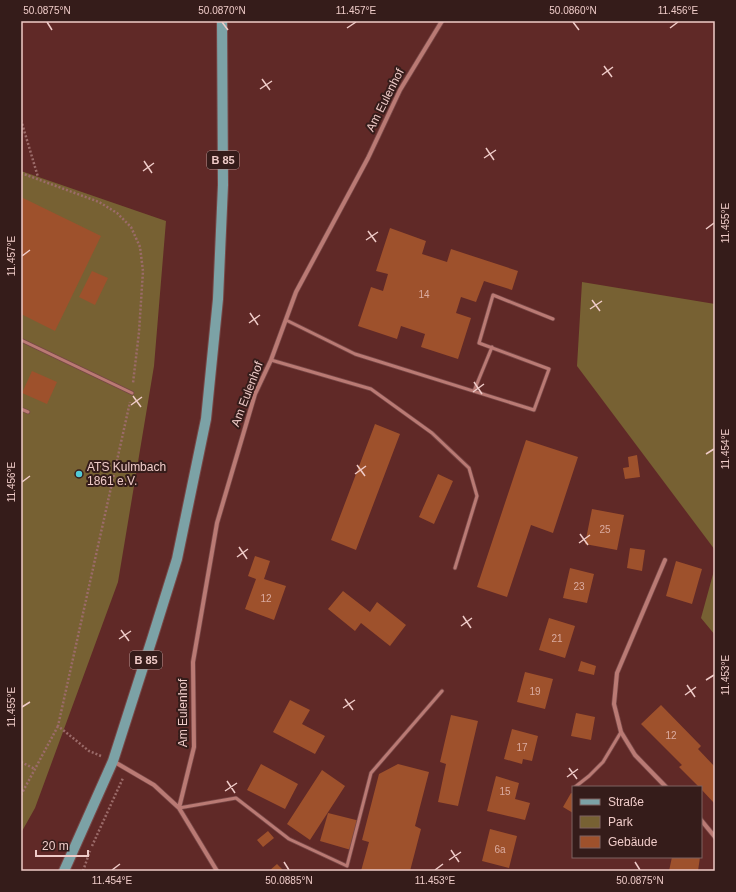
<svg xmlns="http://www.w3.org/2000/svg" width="736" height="892" viewBox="0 0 736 892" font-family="Arial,sans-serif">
<rect width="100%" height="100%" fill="#602927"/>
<path fill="#776133" d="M21 171 166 221 154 366 118 582 35 808 21 833Z
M582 282 715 304V550L577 366Z
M715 567V635L701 618Z"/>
<path fill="#9e512c" d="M21 197 101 236 55 331 21 314Z
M390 228 426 241 422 254 447 262 451 249 518 271 512 290 484 281 476 302 461 297 456 313 471 318 458 359 421 347 425 334 401 326 397 339 358 326 371 287 383 291 388 274 376 271Z
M92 271 108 278 95 305 79 297Z
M32 371 57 382 47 404 22 393Z
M375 424 400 434 356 550 331 540Z
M526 440 578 457 553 533 531 525 507 597 477 587Z
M637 455 640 477 625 479 623 468 629 467 628 457Z
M438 474 453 481 434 524 419 517Z
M592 509 624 515 617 550 585 544Z
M630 548 645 550 642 571 627 568Z
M255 556 270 561 264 579 286 586 274 620 245 609 256 579 248 576Z
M676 561 702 569 692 604 666 596Z
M570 568 594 574 587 603 563 598Z
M343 591 370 612 377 602 406 625 390 646 361 623 355 631 328 609Z
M549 618 575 626 565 658 539 650Z
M581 661 596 666 594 675 578 671Z
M525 672 553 679 545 709 517 702Z
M290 700 310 710 302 724 325 736 315 754 273 732Z
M661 705 701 746 698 749 715 767V802L714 803 701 789V787H699L679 767 682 765 641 724Z
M576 713 595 717 591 740 571 736Z
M451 715 478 721 458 806 438 802 446 764 440 762Z
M512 729 538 736 532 761 523 759 522 764 504 759Z
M261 764 298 784 285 809 247 790Z
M398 764 429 772 415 826 421 829 410 871H361L369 842 372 843 362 840 379 774Z
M322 770 345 786 310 840 287 824Z
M496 776 519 783 515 799 530 803 525 820 487 811Z
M571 793 573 794V813L563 807Z
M328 813 360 821 351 850 320 841Z
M490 829 517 836 509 868 482 861Z
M268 831 274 838 263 847 257 840Z
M672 857H700L698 871H669Z
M277 864 284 871H269Z"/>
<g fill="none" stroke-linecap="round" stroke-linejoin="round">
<g stroke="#774746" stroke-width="4.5">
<path id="lane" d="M286 320 355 354 534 410 549 369 479 343 493 295 553 319
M21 340 132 393
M271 360 371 389 432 433 469 468 477 496 455 568
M474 391 492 347
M21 409 28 412
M575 787 589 776 603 762 621 732
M179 808 236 798 289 839 347 866 371 773 442 691"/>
</g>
<g stroke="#774746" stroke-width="5.5">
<path id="street" d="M665 560 617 673 614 704 621 732 635 755 666 787
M113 761 154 785 179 808 217 871
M179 808 194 747 193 662 217 523 255 394 271 360 296 292 368 158 400 90 442 21
M701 820 715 837"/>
</g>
<g stroke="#774746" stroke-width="12">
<path id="primary" d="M64 871 113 761 153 636 177 559 206 419 218 299 223 185 222 21"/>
</g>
<path stroke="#9b6b69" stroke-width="2.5" stroke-dasharray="2 2" stroke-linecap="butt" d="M21 120 38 177
M21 173 99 202 117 213 131 227 140 247 143 271 139 332 133 383
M101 756 89 751 58 726 130 402
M21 762 35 769
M21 795 58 726
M92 846 123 778
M83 871 90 851"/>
<use href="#lane" stroke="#ba7a74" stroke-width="3"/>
<use href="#street" stroke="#ba7a74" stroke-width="4"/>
<use href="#primary" stroke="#7ca2a6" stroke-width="10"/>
</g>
<path fill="none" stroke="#efcbc8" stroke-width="1.5" d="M47 22 52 30M222 22 228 30M573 22 579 30M347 28 356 22M670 28 678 22M604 66 612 77M602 75 613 67M262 79 270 90M260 89 272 81M486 148 494 160M484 158 496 150M144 161 152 173M143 171 154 163M706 229 714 223M368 231 376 242M366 240 378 232M22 256 30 250M592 300 600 311M590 309 602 301M250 313 258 325M249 323 260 315M474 382 482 394M473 392 484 384M133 396 141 407M131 405 142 397M706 454 714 449M357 465 365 476M355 474 366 466M22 482 30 476M580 534 588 545M579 543 590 535M239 547 247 559M237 557 248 549M463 616 471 628M461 626 472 618M121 630 129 641M119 639 131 631M706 680 714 675M687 685 695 697M685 695 696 687M345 699 353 710M22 707 30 702M343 708 355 700M569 768 577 779M567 777 578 769M227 781 235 793M225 791 237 783M451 850 459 862M449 860 461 852M284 862 289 870M635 862 640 870M112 870 120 864M435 870 443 864"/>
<circle fill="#52cbd8" stroke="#351c1a" stroke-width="1.5" cx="79" cy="474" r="4"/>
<g text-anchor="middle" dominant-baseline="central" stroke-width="4" stroke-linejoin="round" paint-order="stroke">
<g font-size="10" fill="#dbaca1">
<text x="424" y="294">14</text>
<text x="605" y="529">25</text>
<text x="579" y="586">23</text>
<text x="266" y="598">12</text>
<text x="557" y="638">21</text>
<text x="535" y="691">19</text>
<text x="671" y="735">12</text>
<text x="522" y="747">17</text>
<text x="505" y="791">15</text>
<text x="500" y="849">6a</text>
</g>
<g fill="#351c1a" stroke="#b79694" stroke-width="1">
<rect x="207" y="151" width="32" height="18" rx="3"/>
<rect x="130" y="651" width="32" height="18" rx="3"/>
</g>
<g font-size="11" font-weight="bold" fill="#efcbc8">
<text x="223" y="160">B 85</text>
<text x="146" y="660">B 85</text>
</g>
<g font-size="12" fill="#efcbc8" stroke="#351c1a">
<text transform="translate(385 100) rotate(-63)">Am Eulenhof</text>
<text transform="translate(247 394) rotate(-69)">Am Eulenhof</text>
<text transform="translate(183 713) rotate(-90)">Am Eulenhof</text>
</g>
<g font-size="12" fill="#efcbc8" stroke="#351c1a" text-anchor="start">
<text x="87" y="467">ATS Kulmbach<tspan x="87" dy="14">1861 e.V.</tspan></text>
</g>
</g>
<rect width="736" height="892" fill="none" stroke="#351c1a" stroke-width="44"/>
<rect x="572" y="786" width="130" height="72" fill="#351c1a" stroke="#7f6260"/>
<rect x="580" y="799" width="20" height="6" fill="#7ca2a6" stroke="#7f6260"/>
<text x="608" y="806" font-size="12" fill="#efcbc8">Straße</text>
<rect x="580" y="816" width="20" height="12" fill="#776133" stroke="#7f6260"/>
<text x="608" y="826" font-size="12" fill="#efcbc8">Park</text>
<rect x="580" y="836" width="20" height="12" fill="#9e512c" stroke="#7f6260"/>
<text x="608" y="846" font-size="12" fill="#efcbc8">Gebäude</text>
<path d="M36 850v6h52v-6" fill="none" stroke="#efcbc8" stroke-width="2"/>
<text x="42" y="850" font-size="12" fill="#efcbc8" stroke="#351c1a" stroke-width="3" paint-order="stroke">20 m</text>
<rect x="22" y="22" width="692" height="848" fill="none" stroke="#efcbc8" stroke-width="1.5"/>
<g font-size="10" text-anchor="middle" fill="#efcbc8">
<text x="47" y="14">50.0875°N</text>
<text x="222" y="14">50.0870°N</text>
<text x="356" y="14">11.457°E</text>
<text x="573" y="14">50.0860°N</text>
<text x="678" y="14">11.456°E</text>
<text transform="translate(725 223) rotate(-90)" y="4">11.455°E</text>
<text transform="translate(11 256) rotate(-90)" y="4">11.457°E</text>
<text transform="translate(725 449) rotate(-90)" y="4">11.454°E</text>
<text transform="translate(11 482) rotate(-90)" y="4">11.456°E</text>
<text transform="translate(725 675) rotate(-90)" y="4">11.453°E</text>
<text transform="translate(11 707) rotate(-90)" y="4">11.455°E</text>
<text x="112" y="884">11.454°E</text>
<text x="289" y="884">50.0885°N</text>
<text x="435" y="884">11.453°E</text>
<text x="640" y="884">50.0875°N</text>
</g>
</svg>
